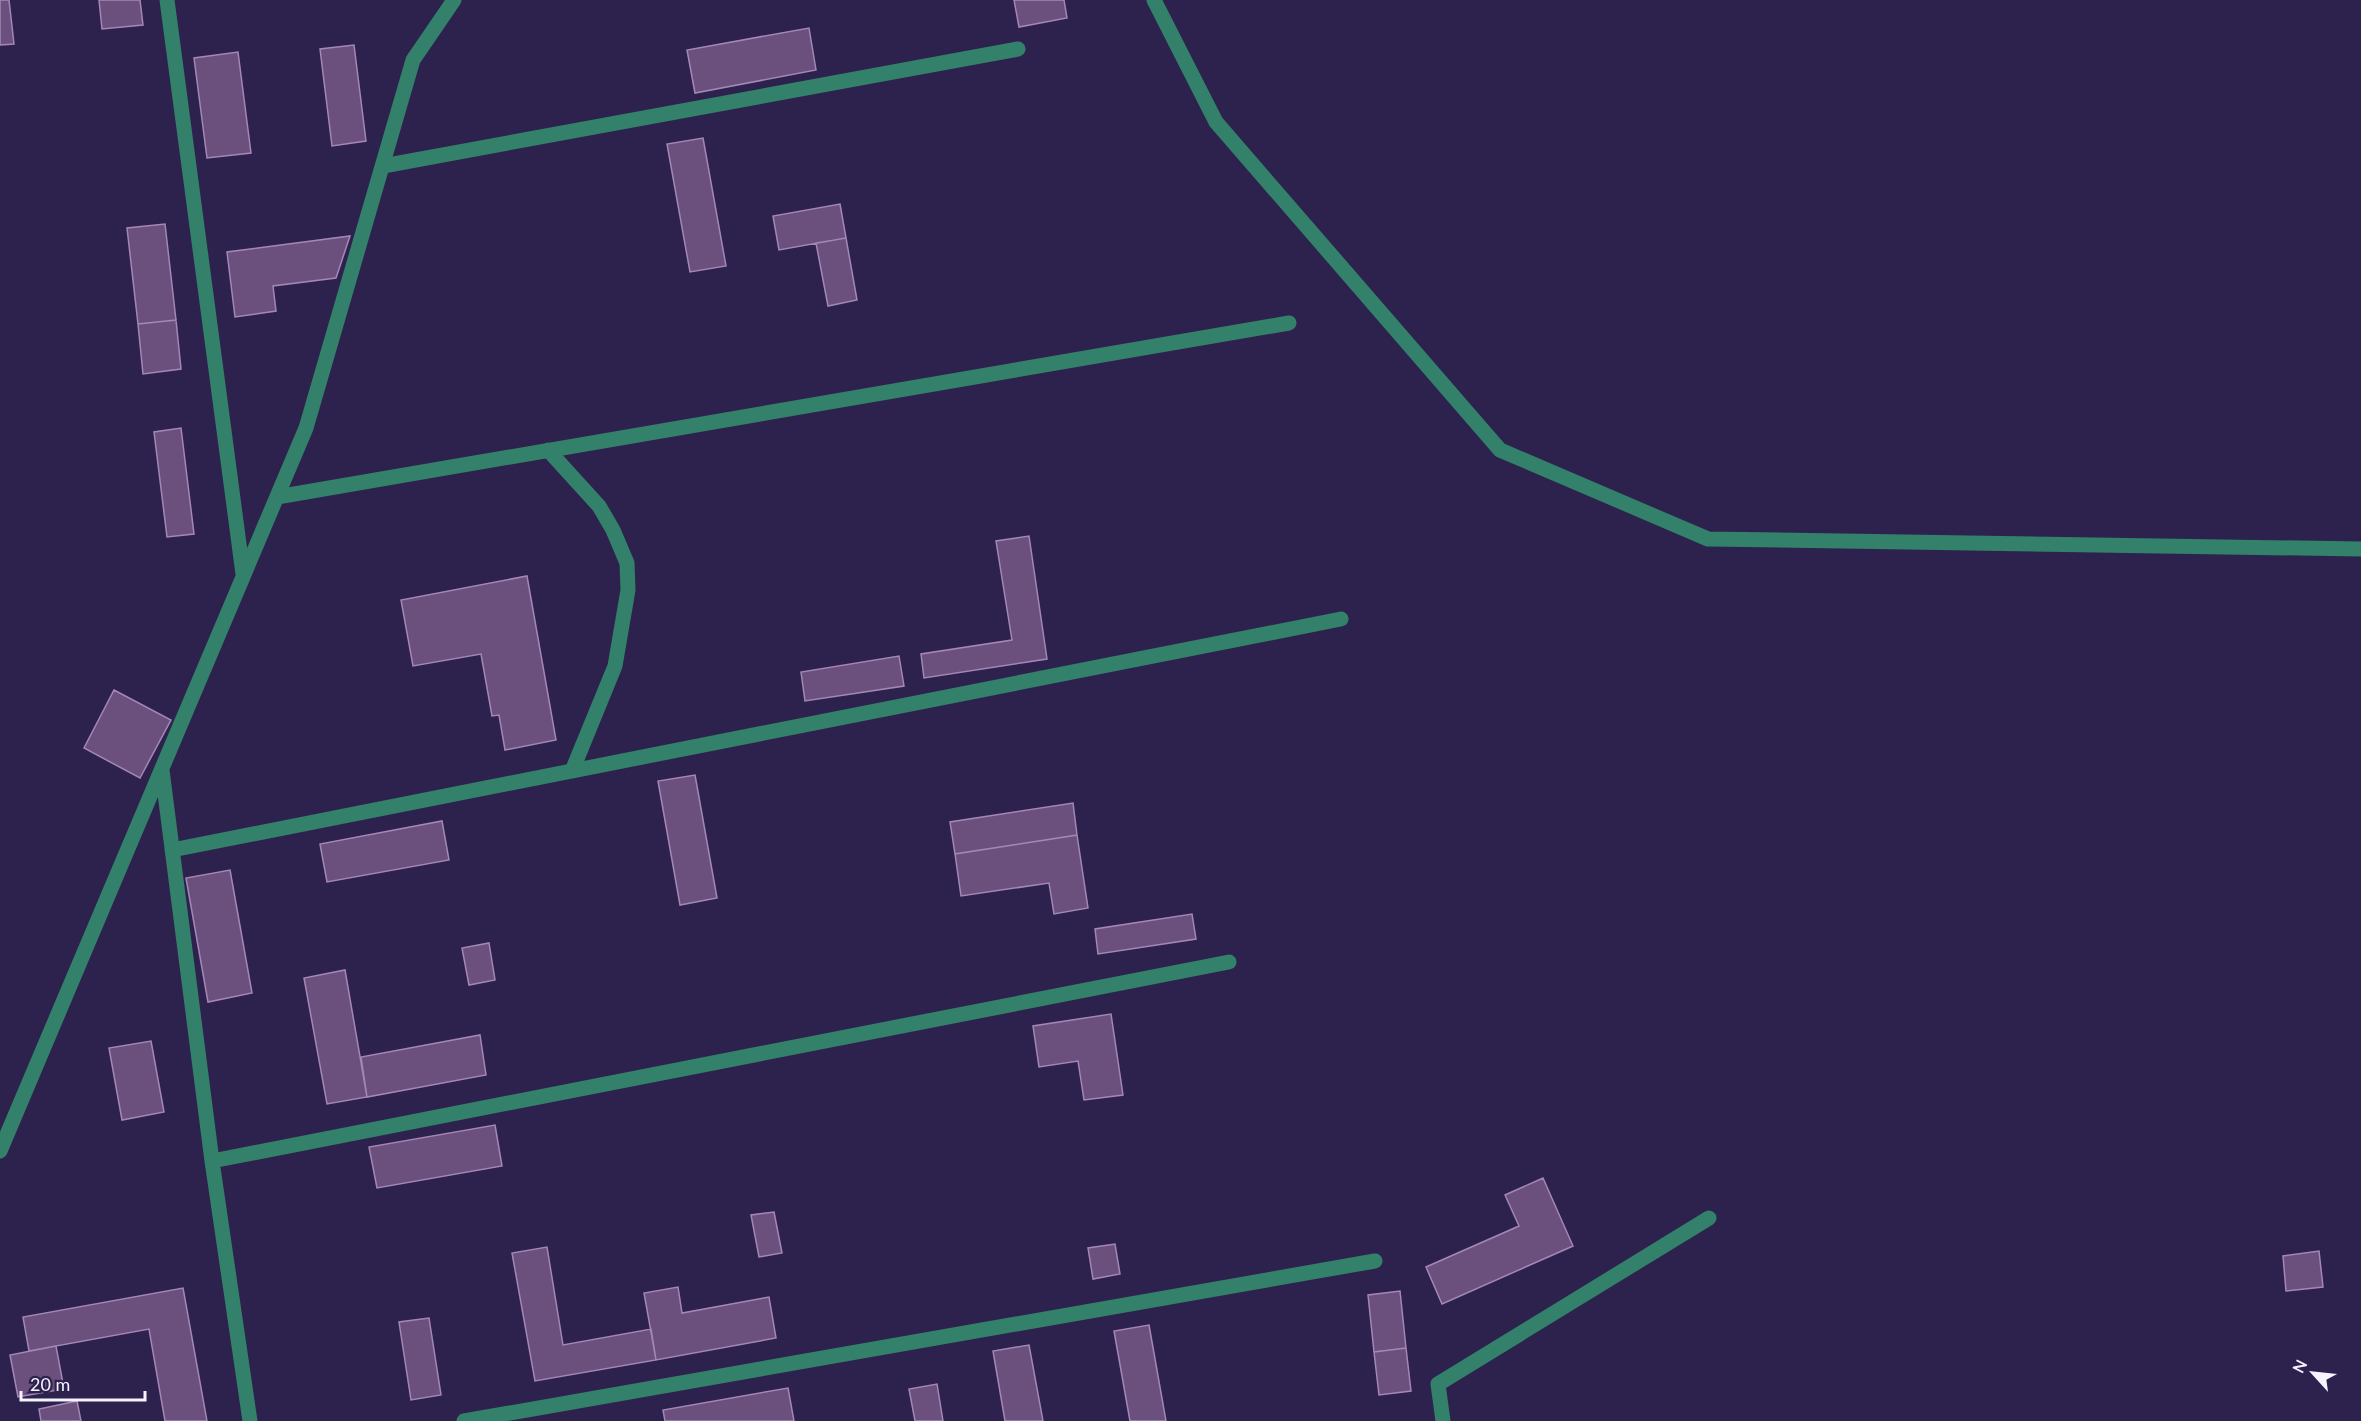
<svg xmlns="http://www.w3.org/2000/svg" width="2361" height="1421" viewBox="0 0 2361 1421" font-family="Lato,sans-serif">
<rect width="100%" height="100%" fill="#2c224d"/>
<path fill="#6b507d" stroke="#a487b7" stroke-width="1.5" d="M0 0H9L14 44 0 45Z
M99 0H140L143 25 102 29Z
M1014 0H1064L1067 18 1019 27Z
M809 28 816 70 695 93 687 50Z
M354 45 366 141 332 146 320 49Z
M238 52 251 153 207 158 194 58Z
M703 138 726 266 690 272 667 144Z
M840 204 846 238 779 250 773 216Z
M165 224 176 320 138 324 127 228Z
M350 236 336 278 273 286 276 311 235 317 227 252Z
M846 238 857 300 828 306 816 243Z
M176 320 181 369 143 374 138 324Z
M181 428 194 534 167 537 154 432Z
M1029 536 1047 659 924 678 921 654 1012 640 996 541Z
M527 576 556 740 505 750 499 715 492 716 481 654 413 666 401 600Z
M899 656 904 686 805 701 801 672Z
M114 690 171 720 140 778 84 748Z
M695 775 717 898 680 905 658 781Z
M1073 803 1077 835 955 854 950 822Z
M442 821 449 860 327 882 320 844Z
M1077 835 1088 908 1054 914 1049 883 961 896 955 854Z
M230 870 252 993 208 1002 186 878Z
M1192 914 1196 939 1098 954 1095 929Z
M489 943 495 980 469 985 462 948Z
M345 970 367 1097 327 1104 304 978Z
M1111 1014 1123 1095 1084 1100 1078 1061 1039 1067 1033 1026Z
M480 1035 486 1075 367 1097 361 1057Z
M151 1041 164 1112 122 1120 109 1048Z
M495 1125 502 1166 377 1188 369 1147Z
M1543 1178 1573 1246 1442 1304 1426 1267 1519 1226 1505 1195Z
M774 1212 782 1253 759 1257 751 1215Z
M1115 1244 1120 1274 1093 1279 1088 1248Z
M547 1247 563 1345 651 1329 656 1360 535 1381 512 1253Z
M2319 1251 2323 1287 2286 1291 2283 1256Z
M678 1287 682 1313 769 1297 776 1338 656 1360 644 1293Z
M183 1288 207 1421H165L149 1329 29 1351 23 1317Z
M1400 1291 1406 1348 1374 1352 1368 1295Z
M429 1318 441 1395 411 1400 399 1322Z
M1149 1325 1166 1421H1130L1114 1331Z
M1029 1345 1043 1421H1005L993 1351Z
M56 1346 64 1389 18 1397 10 1355Z
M1406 1348 1411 1391 1379 1395 1374 1352Z
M937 1384 943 1421H915L909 1389Z
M788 1388 794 1421H665L663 1410Z
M77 1401 81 1421H41L39 1409Z"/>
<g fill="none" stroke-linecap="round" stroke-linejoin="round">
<path stroke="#33816a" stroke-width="15" d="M167 0 243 574
M1154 0 1216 122 1500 450 1708 539 2361 549
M383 166 1018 49
M548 450 599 506 613 530 627 563 628 590 615 666 572 771
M277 497 1289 323
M162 770 212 1161 250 1421
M172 850 1341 619
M0 1151 306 428 413 60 454 0
M212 1161 1229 962
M464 1421 1375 1261
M1443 1421 1438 1384 1709 1218"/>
</g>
<g transform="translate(2313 1373) rotate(297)" stroke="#2c224d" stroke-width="4.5" paint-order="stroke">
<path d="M0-4.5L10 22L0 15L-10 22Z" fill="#f5f3ff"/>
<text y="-9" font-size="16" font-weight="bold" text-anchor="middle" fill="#f5f3ff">N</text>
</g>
<path d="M21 1391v9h124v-9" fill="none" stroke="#f5f3ff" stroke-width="3"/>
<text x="30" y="1391" font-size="18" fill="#f5f3ff" stroke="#2c224d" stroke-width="4.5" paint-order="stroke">20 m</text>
</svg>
